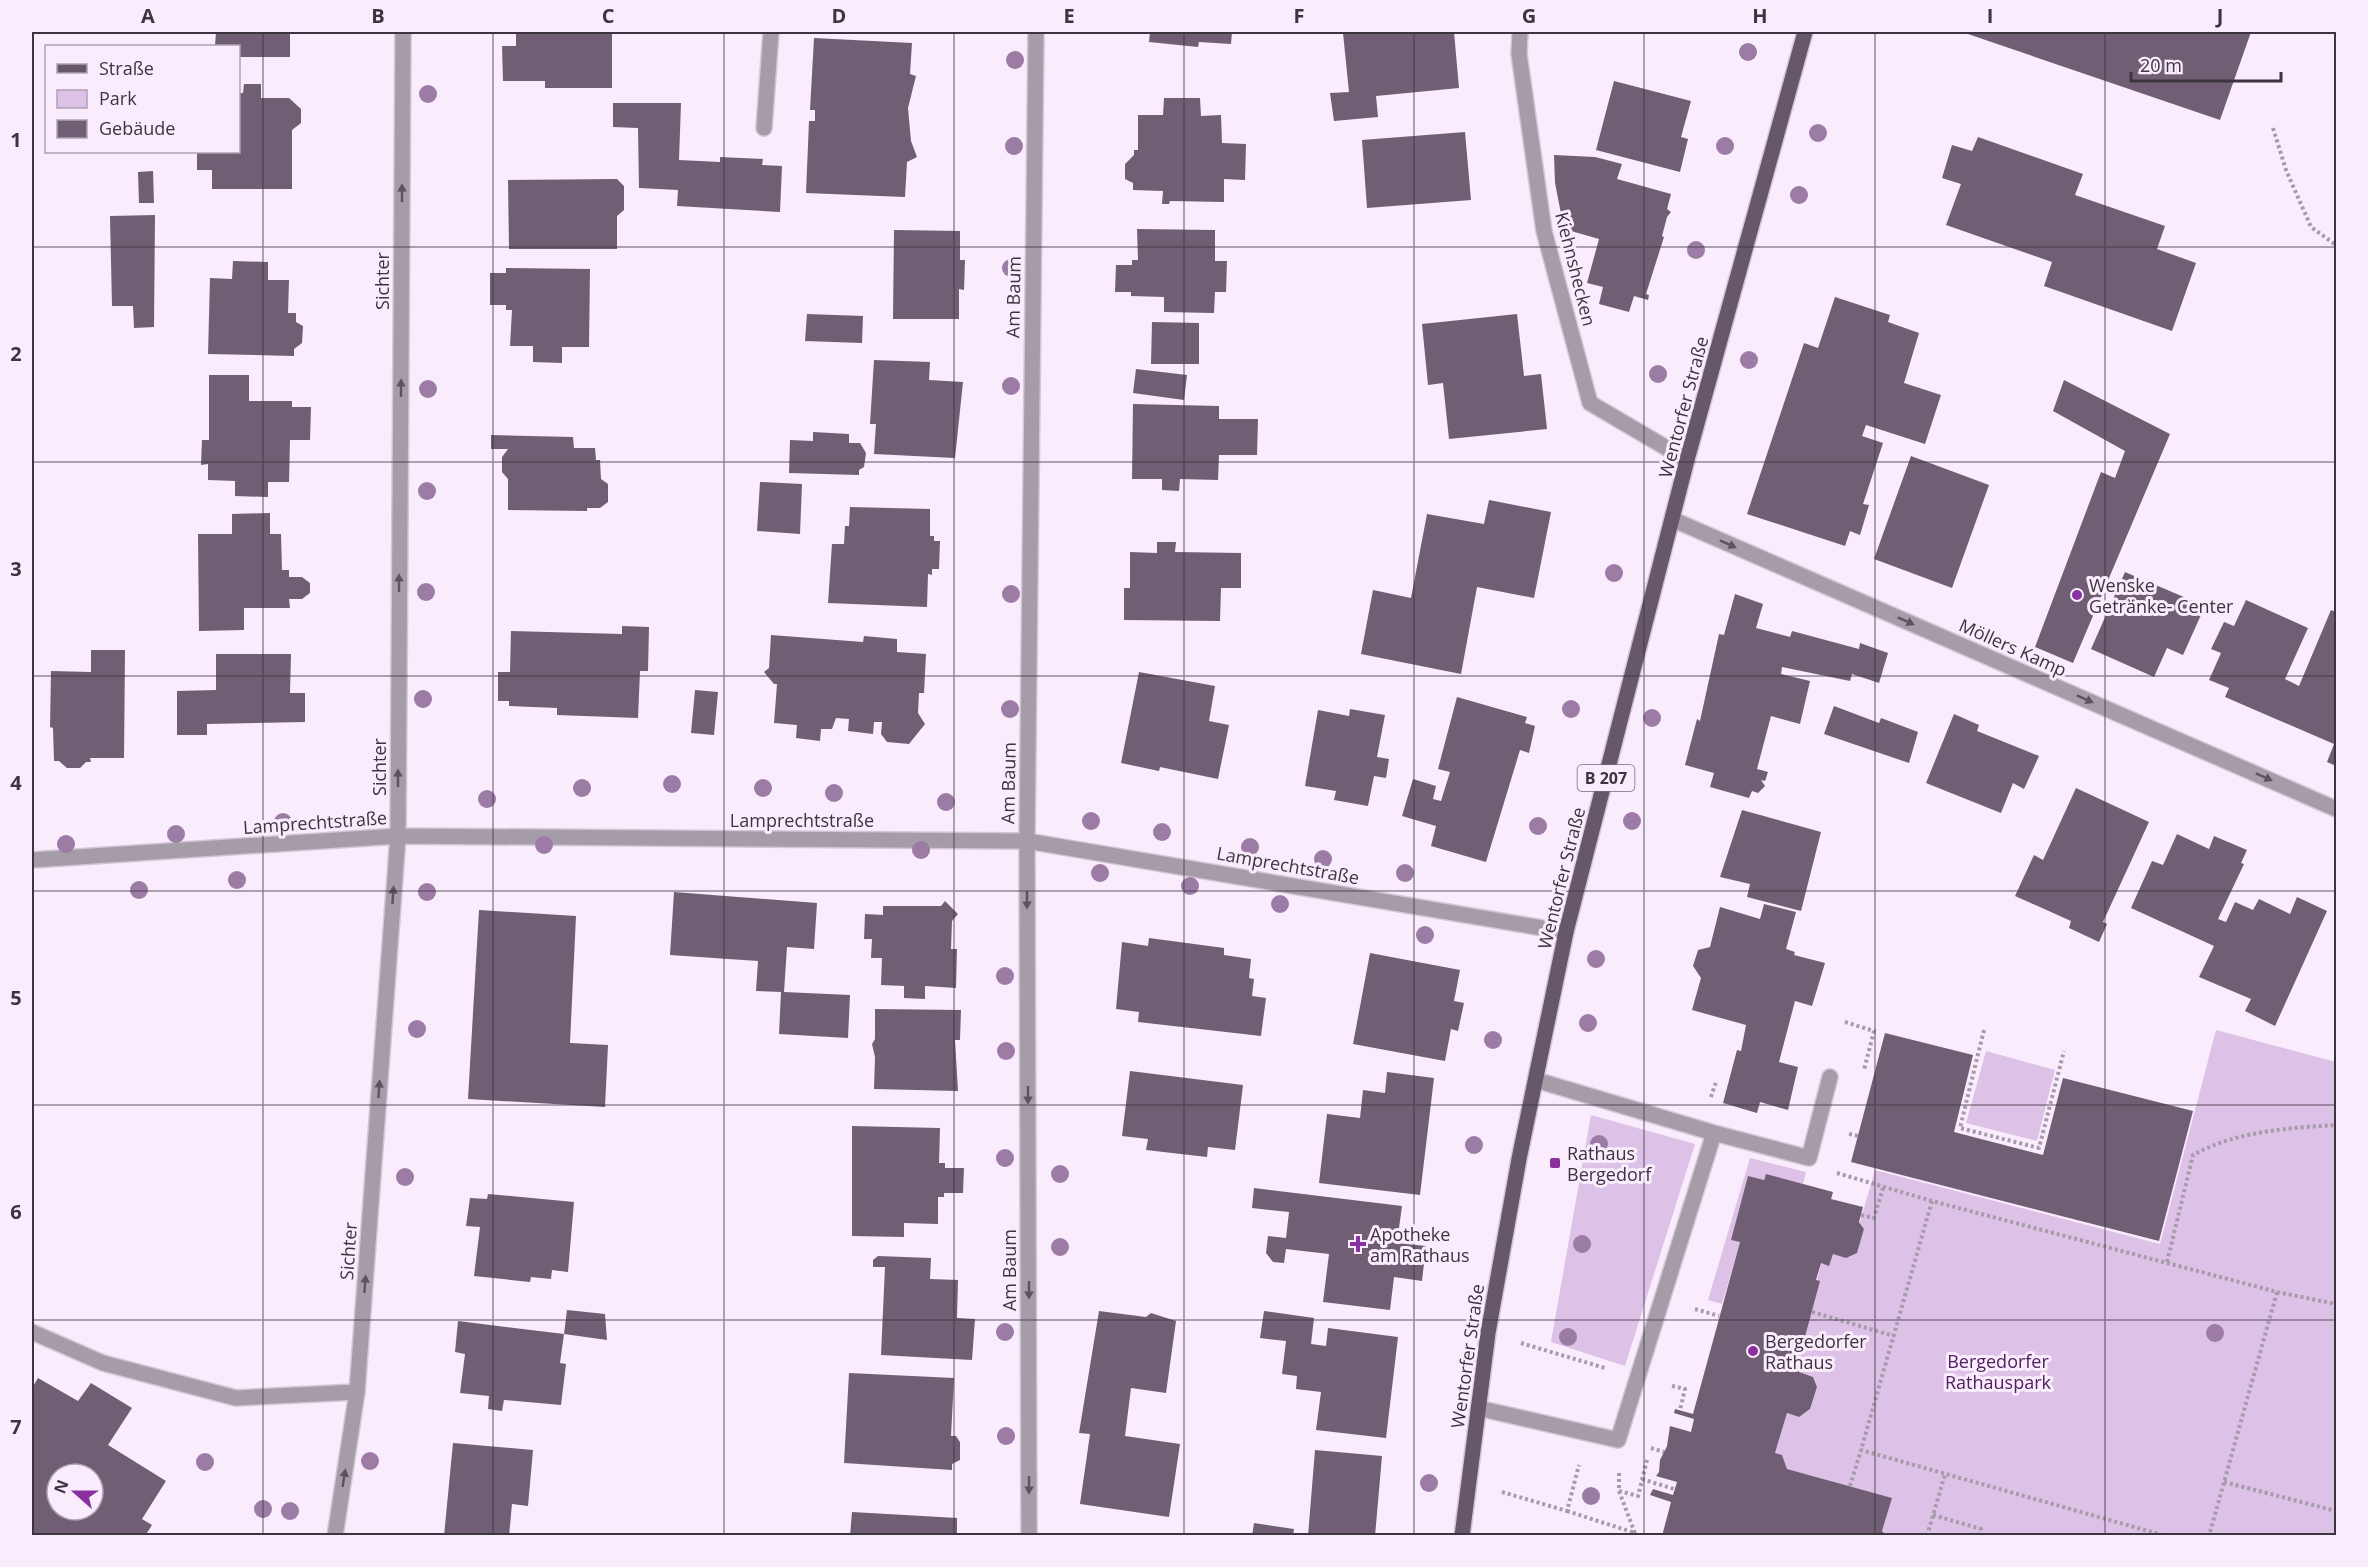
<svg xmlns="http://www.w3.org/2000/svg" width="2368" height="1567" viewBox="0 0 2368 1567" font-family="'Open Sans',sans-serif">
<rect width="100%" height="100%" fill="#f9ecfd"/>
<path fill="#dec1e6" d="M2216 1030 2336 1062V1535H1887L1882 1531 1891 1498 1787 1469 1782 1455 1775 1453 1787 1413 1799 1417 1810 1409 1817 1387 1799 1372 1802 1361 1794 1359 1798 1342 1803 1343 1821 1263 1829 1265 1833 1254 1846 1257 1857 1253 1864 1229 1860 1222 1875 1170 2160 1244Z
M1986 1051 2055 1070 2037 1141 1966 1123Z
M1591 1115 1695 1144 1625 1366 1551 1342Z
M1750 1158 1806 1172 1803 1184 1766 1175 1732 1240 1740 1242 1722 1304 1708 1300Z"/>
<path fill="#705e75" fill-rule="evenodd" d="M216 32H290V57H238V46H215Z
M516 32H612V88H545V81H503L502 46H516Z
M1150 32H1232L1231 44 1199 42 1198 47 1149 42Z
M1454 32 1459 88 1376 96 1378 117 1334 121 1330 93 1349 92 1343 33Z
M1962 32H2251L2220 120Z
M814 38 912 43 910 74 916 76 908 108 911 141 917 157 907 162 905 197 806 193 809 121H815V110H810Z
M1614 81 1691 101 1681 137 1688 139 1680 172 1596 150Z
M244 84H261V98H289L301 109V123L292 130V189H212V170H197V152H238V93H243Z
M1164 98H1200L1201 116 1221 115 1222 143 1246 144 1245 180 1224 179V202L1170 201 1169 204H1162L1163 191 1133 190V183L1125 179V164L1134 155V150H1138V115H1163Z
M613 103H681L679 160 720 162V157L763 159 762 165 782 166 780 212 677 206 678 190 639 188 638 128 613 127Z
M1465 132 1471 200 1367 208 1362 140Z
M1978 137 2083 174 2075 195 2165 226 2157 249 2196 263 2172 331 2044 286 2052 262 1946 225 1961 184 1942 178 1952 145 1972 151Z
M1554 155 1595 157 1622 164 1617 179 1671 194 1667 209 1671 212 1667 217 1662 236 1664 237 1646 294 1649 295 1648 300 1634 296 1629 312 1599 304 1603 287 1587 283 1599 239 1564 229 1555 183Z
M153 171 154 203H139L138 172Z
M617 179 624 186V210L617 216V249H509L508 180Z
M155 215 154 327 134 328 133 306H112L110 216Z
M1137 229 1215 230V261H1227L1226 292H1215L1214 313 1164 312V297L1131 296V292H1115L1116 265H1132V260H1138Z
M894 230 960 231V260H965L964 290 959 289V319H893Z
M233 261 268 262V280H289L288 313H296V322L303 326 302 343 294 349V356L208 354 210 278 232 279Z
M506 268 590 269 589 347H562V363L533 362V346H510L512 310H506V305H490V273H506Z
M1835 297 1890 315 1888 322 1919 333 1904 383 1941 395 1925 444 1866 425 1862 436 1883 443 1863 504 1869 505 1860 535 1850 531 1845 546 1747 514 1804 343 1818 348Z
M807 314 863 316 862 343 805 341Z
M1517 314 1524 376 1541 374 1547 429 1449 439 1443 383 1428 385 1422 324Z
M1152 322 1199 323V364H1151Z
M874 360 930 362 929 380 963 382 955 458 874 454 876 424H870Z
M1136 369 1187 375 1184 400 1133 393Z
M209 375H249V401H292V407H311L310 440H290L289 482H268V497L235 496V481L208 480V464L201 465 202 440H209Z
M2064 380 2170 434 2073 663 2035 647 2101 472 2115 478 2125 451 2053 411Z
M1133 404 1219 406V419H1258L1257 455H1219L1218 480 1180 479 1179 491 1162 490V479H1132Z
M813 432 849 434V443H860L866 453 864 467 859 470V475L789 473 790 440 813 441Z
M491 435 573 437 574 448H595L596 460H600L601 479 608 484V502L600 508H587V511L508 510V479L502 472V457L508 449H491Z
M1911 456 1989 485 1952 588 1874 559Z
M760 482 802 484 800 534 757 531Z
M1489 500 1551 512 1534 598 1477 587 1461 674 1361 654 1373 590 1411 598 1427 514 1484 524Z
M850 507 930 509V536H934V541H940L939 569H932V575L928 574 927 607 828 603 832 544H844L845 526H849Z
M270 513V534H281L282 570H289V577H302L310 583V593L302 599H289L290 608H244V630L199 631 198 534H232V514Z
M1157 542H1176L1175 552 1241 553V588H1221L1220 621 1124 620V588H1130V552L1157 553Z
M2125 572 2205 606 2183 655 2167 648 2154 677 2091 649Z
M1735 594 1763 604 1756 628 1790 637 1792 631 1859 649 1860 643 1888 653 1879 683 1852 674 1850 681 1782 667 1781 674 1810 681 1800 724 1771 716 1757 769 1768 772 1765 781 1761 780 1765 786 1758 793 1752 791 1749 798 1710 787 1714 773 1685 765 1697 719 1700 721 1719 634 1724 635Z
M2246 600 2308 628 2285 679 2299 686 2331 610 2336 612V766L2327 762 2334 744 2225 697 2229 688 2209 680 2221 653 2211 649 2224 622 2234 626Z
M622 626 649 627 648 671H640L638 718 557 715V708L509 706V701H498V672H510L511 631 622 634Z
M771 635 863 642 864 636 897 639V652L926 654 924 693H919L918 713 925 724 909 744 887 742 881 734 882 722H874L873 734 848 731 849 719 836 718 832 729H821L820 741 796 738 797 725 774 723 777 684H774L764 672 769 668Z
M91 650H125L124 758H90L91 762H86L80 768H67L59 761H54L53 728 50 727 51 671 91 672Z
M216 654H291L290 693H305V722L207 724V735H177V691L216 690Z
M1139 672 1215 686 1209 721 1229 725 1218 779 1160 767 1159 771 1121 763Z
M695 690 718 692 714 735 691 733Z
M1457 697 1527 717 1525 723 1535 726 1529 753 1520 750 1486 862 1431 846 1436 826 1402 816 1413 779 1436 786 1433 799 1441 801 1450 772 1438 769Z
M1834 706 1879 723 1881 718 1918 732 1909 763 1824 734Z
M1350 709 1385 715 1377 757 1389 759 1386 778 1374 776 1368 806 1334 800 1336 791 1305 786 1318 710 1349 716Z
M1954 714 1979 725 1977 731 2039 756 2024 789 2013 783 2001 813 1926 783Z
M2076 788 2149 822 2103 922 2107 924 2099 942 2069 928 2071 921 2015 896 2034 855 2043 860Z
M1742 810 1821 832 1801 911 1747 897 1750 884 1720 877Z
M2177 834 2209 849 2214 836 2247 850 2241 863 2244 864 2218 919 2226 922 2235 902 2253 910 2259 899 2290 914 2297 897 2327 911 2275 1026 2245 1011 2251 999 2199 977 2214 946 2131 908 2152 861 2163 865Z
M674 892 817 903 814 949 787 947 784 992 850 995 848 1038 779 1034 781 992 756 991 758 961 670 955Z
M945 901 958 914 952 921 951 949H957L956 988 925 986V999L904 998V986L881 985 882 958H871L872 939H864L865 914 883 915V906H941Z
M1764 904 1796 912 1786 949 1795 952 1794 955 1825 963 1812 1006 1795 1001 1779 1062 1798 1067 1788 1110 1760 1102 1757 1113 1723 1103 1737 1050 1741 1051 1746 1025 1692 1010 1701 978 1693 966 1698 950 1710 947 1720 907 1760 919Z
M479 910 576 916 570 1043 608 1045 605 1107 468 1099Z
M1149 938 1224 948V955L1251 959 1249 978 1254 979 1252 996 1266 998 1261 1036 1138 1022 1139 1012 1116 1009 1122 942 1148 946Z
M1370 953 1460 970 1454 1001 1464 1003 1458 1031 1451 1029 1445 1061 1353 1044Z
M875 1009 961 1010 960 1040H955L958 1091 874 1089 875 1057 872 1044 875 1039Z
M1885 1033 1973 1055 1954 1132 2043 1155 2063 1078 2193 1111 2159 1241 1851 1162Z
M1130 1071 1243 1085 1235 1150 1208 1147 1207 1157 1146 1150 1148 1139 1122 1136Z
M1387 1072 1434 1078 1420 1195 1319 1183 1327 1114 1360 1118 1363 1090 1385 1093Z
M852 1126 940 1128 939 1163H945V1168H964L963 1193H944V1197H938V1224L904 1223V1237L852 1236Z
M1766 1174 1833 1192 1831 1199 1863 1207 1859 1222 1864 1229 1857 1253 1846 1258 1833 1254 1829 1266 1821 1263 1816 1280 1820 1281 1803 1344 1798 1342 1794 1359 1802 1361 1799 1372 1813 1377 1817 1387 1810 1409 1799 1417 1787 1413 1775 1453 1782 1455 1787 1469 1892 1498 1882 1531 1887 1536H1662L1671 1502 1650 1495 1653 1489 1673 1495 1677 1482 1656 1476 1659 1472 1660 1460 1667 1446 1670 1426 1691 1432 1694 1419 1674 1413 1675 1409 1693 1414 1740 1242 1731 1240 1748 1176 1764 1180Z
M1254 1188 1402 1206 1397 1243 1426 1246 1422 1281 1394 1277 1390 1310 1323 1302 1329 1254 1286 1249 1284 1263 1273 1262 1266 1253 1268 1236 1286 1238 1289 1212 1252 1208Z
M488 1194 574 1202 568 1272 552 1270 551 1279 531 1277 530 1282 474 1276 480 1227 466 1226 470 1198 487 1199Z
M878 1256 931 1258 930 1279 958 1280 957 1318 975 1319 972 1360 881 1355 885 1267H873V1260Z
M567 1310 605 1314 607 1340 564 1334Z
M1099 1311 1146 1317 1151 1313 1176 1321 1166 1393 1131 1388 1125 1436 1180 1444 1169 1517 1080 1504 1090 1434 1079 1433Z
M1264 1311 1314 1318 1311 1344 1326 1346 1328 1328 1398 1337 1386 1438 1316 1430 1321 1392 1296 1389 1297 1376 1282 1374 1286 1341 1260 1338Z
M458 1321 564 1334 560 1363 566 1364 561 1405 504 1400 502 1411 488 1409 489 1396 460 1393 465 1354 455 1352Z
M849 1373 954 1378 951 1436H956L960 1442V1460L952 1464V1470L844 1463Z
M38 1378 78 1401 91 1383 132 1408 108 1445 166 1481 142 1519 152 1525 145 1536H32V1388ZM57 1474H93V1510H57Z
M453 1443 533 1450 528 1506 512 1504 509 1536H444Z
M1315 1450 1382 1456 1375 1536H1308Z
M852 1512 957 1518V1536H850Z
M1254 1523 1294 1529 1293 1536H1252Z"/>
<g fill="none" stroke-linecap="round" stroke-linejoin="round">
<g stroke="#d3c7d7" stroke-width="18">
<path id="lane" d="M764 128 771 32
M1714 1133 1809 1158 1830 1077
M32 1332 103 1363 236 1398 357 1392
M1478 1408 1618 1440 1714 1133 1536 1080"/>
</g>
<g stroke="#d3c7d7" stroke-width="18">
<path id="street" d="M1520 32 1519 54 1544 231 1590 403 1687 460
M1674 520 2336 809
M32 860 398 836 1027 841 1566 932
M335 1536 357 1392 398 836 403 32
M1029 1536 1027 841 1036 32"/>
</g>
<g stroke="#d3c7d7" stroke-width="18">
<path id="primary" d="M1462 1536 1488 1333 1519 1159 1566 932 1687 460 1805 32"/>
</g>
<path stroke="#a69baa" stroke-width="4" stroke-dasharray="3 3" stroke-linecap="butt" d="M2273 128 2286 170 2311 227 2336 245
M1845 1022 1874 1031 1864 1070
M1984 1030 1960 1128 2039 1148 2064 1051
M1711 1097 1716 1082
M1849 1134 1858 1136
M1837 1173 1932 1201 2277 1292 2209 1536
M1932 1201 1861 1450 2166 1536
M1861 1215 1874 1218 1883 1188
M2167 1262 2193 1155C2236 1131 2289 1128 2336 1125
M2277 1292 2336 1304
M1695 1309 1719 1316
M1812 1312 1894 1336
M1521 1343 1605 1368
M1672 1386 1685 1389 1680 1410
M1651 1448 1664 1452
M1619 1473V1491L1636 1536
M1642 1479 1674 1489
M2224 1482 2336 1511
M1850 1486 1861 1450
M1619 1491 1638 1496 1647 1460
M1502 1492 1567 1511 1579 1465
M1567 1511 1635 1533
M1933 1515 1981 1529 1979 1536
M1927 1536 1945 1474"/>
<use href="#lane" stroke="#a59ca7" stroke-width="15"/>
<use href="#street" stroke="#a59ca7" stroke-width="15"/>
<use href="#primary" stroke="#66576a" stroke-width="15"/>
</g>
<g fill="#9c7ca5">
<circle cx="1748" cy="52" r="9"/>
<circle cx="1015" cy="60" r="9"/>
<circle cx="428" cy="94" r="9"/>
<circle cx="1818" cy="133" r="9"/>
<circle cx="1014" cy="146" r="9"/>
<circle cx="1725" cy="146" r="9"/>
<circle cx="1799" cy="195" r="9"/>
<circle cx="1696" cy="250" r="9"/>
<circle cx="1011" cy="268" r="9"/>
<circle cx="1749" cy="360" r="9"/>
<circle cx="1658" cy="374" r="9"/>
<circle cx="1011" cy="386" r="9"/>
<circle cx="428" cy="389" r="9"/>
<circle cx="427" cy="491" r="9"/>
<circle cx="1614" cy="573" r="9"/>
<circle cx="426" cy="592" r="9"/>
<circle cx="1011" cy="594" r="9"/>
<circle cx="423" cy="699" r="9"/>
<circle cx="1010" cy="709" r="9"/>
<circle cx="1571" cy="709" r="9"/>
<circle cx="1652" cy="718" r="9"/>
<circle cx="672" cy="784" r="9"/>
<circle cx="582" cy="788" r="9"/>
<circle cx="763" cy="788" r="9"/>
<circle cx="834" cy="793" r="9"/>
<circle cx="487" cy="799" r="9"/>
<circle cx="946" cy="802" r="9"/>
<circle cx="1091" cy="821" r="9"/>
<circle cx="1632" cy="821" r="9"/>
<circle cx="283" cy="822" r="9"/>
<circle cx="1538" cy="826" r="9"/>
<circle cx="1162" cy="832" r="9"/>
<circle cx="176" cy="834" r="9"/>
<circle cx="66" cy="844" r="9"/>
<circle cx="544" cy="845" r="9"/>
<circle cx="1250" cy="847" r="9"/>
<circle cx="921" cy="850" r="9"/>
<circle cx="1323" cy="859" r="9"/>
<circle cx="1100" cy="873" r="9"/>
<circle cx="1405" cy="873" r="9"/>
<circle cx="237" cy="880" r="9"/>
<circle cx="1190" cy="886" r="9"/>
<circle cx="139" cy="890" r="9"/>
<circle cx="427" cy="892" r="9"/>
<circle cx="1280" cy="904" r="9"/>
<circle cx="1425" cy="935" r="9"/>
<circle cx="1596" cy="959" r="9"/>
<circle cx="1005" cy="976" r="9"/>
<circle cx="1588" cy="1023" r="9"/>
<circle cx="417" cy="1029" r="9"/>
<circle cx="1493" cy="1040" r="9"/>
<circle cx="1006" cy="1051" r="9"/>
<circle cx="1599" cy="1144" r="9"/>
<circle cx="1474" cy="1145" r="9"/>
<circle cx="1005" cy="1158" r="9"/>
<circle cx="1060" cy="1174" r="9"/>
<circle cx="405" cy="1177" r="9"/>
<circle cx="1582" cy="1244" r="9"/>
<circle cx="1060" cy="1247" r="9"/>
<circle cx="1005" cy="1332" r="9"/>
<circle cx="2215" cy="1333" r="9"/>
<circle cx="1568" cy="1337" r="9"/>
<circle cx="1006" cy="1436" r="9"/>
<circle cx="370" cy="1461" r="9"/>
<circle cx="205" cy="1462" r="9"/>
<circle cx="1429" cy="1483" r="9"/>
<circle cx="1591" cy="1496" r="9"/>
<circle cx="263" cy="1509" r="9"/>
<circle cx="290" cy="1511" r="9"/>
</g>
<defs><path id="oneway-solid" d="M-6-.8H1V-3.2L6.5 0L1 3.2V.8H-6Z" transform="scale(1.5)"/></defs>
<g fill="#5c535e">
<use href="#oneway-solid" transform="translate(402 193) rotate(-90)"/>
<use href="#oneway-solid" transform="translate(401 388) rotate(-90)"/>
<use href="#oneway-solid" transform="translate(1728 544) rotate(24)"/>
<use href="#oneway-solid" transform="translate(399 583) rotate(-90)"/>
<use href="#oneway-solid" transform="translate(1906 621) rotate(24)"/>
<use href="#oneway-solid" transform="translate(2085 699) rotate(24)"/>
<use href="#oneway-solid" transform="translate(2264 777) rotate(24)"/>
<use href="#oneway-solid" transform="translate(398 778) rotate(-90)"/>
<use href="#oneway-solid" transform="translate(393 895) rotate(-86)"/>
<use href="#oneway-solid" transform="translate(1027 900) rotate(90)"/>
<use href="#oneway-solid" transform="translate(379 1089) rotate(-86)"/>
<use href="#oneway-solid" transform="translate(1028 1095) rotate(90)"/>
<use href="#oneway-solid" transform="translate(365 1284) rotate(-86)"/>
<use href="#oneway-solid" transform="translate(1029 1290) rotate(90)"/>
<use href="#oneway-solid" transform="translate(344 1478) rotate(-81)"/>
<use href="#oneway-solid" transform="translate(1029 1485) rotate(90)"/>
</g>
<path fill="none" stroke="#3c343f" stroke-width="1.5" stroke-opacity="0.55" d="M263 32V1536M493 32V1536M724 32V1536M954 32V1536M1184 32V1536M1414 32V1536M1644 32V1536M1875 32V1536M2105 32V1536M32 247H2336M32 462H2336M32 676H2336M32 891H2336M32 1105H2336M32 1320H2336"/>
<g fill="#89329f" stroke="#f9ecfd" stroke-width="2">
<circle cx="2077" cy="595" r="6"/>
<rect x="1549" y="1157" width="12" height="12" rx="3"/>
<path d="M1355 1235h6v6h6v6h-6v6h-6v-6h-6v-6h6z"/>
<circle cx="1753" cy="1351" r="6"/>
</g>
<g text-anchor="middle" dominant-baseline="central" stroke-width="6" stroke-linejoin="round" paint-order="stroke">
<rect fill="#f9ecfd" stroke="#756b78" stroke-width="1.5" x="1577.5" y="765" width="57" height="26" rx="4.5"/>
<g font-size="16" font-weight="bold" fill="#3c343f">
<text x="1606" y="778">B 207</text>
</g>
<g font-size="18" fill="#3c343f" stroke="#f9ecfd">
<text transform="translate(1576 269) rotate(76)">Kiehnshecken</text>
<text transform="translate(382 281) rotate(-90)">Sichter</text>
<text transform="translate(1013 297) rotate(-89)">Am Baum</text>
<text transform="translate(1683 407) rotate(-75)">Wentorfer Straße</text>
<text transform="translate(2013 647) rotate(24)">Möllers Kamp</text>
<text transform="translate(379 767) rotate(-90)">Sichter</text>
<text transform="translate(1008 783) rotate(-89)">Am Baum</text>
<text x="802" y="820">Lamprechtstraße</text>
<text transform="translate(315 822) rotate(-4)">Lamprechtstraße</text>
<text transform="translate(1288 865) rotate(10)">Lamprechtstraße</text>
<text transform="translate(1561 878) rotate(-76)">Wentorfer Straße</text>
<text transform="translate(348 1251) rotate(-86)">Sichter</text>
<text transform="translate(1009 1270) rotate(-90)">Am Baum</text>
<text transform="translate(1467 1356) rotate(-82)">Wentorfer Straße</text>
</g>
<g font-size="18" fill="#3c343f" stroke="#f9ecfd" text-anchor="start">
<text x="2089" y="585">Wenske<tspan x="2089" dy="21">Getränke- Center</tspan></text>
<text x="1567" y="1153">Rathaus<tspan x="1567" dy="21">Bergedorf</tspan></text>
<text x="1370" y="1234">Apotheke<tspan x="1370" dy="21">am Rathaus</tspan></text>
<text x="1765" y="1341">Bergedorfer<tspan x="1765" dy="21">Rathaus</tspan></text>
</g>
<g font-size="18" fill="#50205d" stroke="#f9ecfd">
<text x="1998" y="1361">Bergedorfer<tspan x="1998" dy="21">Rathauspark</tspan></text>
</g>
</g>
<rect width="2368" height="1567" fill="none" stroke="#f9ecfd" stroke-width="66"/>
<rect x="45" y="45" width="195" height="108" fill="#f9ecfd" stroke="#ada2b1" stroke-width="1.5"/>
<rect x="57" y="64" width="30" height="9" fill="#66576a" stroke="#ada2b1" stroke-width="1.5"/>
<text x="99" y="75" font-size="18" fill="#3c343f">Straße</text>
<rect x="57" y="90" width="30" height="18" fill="#dec1e6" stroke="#ada2b1" stroke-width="1.5"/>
<text x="99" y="105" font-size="18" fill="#3c343f">Park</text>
<rect x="57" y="120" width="30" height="18" fill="#705e75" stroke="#ada2b1" stroke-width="1.5"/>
<text x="99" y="135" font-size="18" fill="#3c343f">Gebäude</text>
<g transform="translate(75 1492) rotate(291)"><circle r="28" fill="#f9ecfd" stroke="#ada2b1" stroke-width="1.5"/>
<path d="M0-4.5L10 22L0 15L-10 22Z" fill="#89329f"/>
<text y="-9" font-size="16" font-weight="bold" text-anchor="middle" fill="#3c343f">N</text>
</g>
<path d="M2131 72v9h150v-9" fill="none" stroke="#3c343f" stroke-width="3"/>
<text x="2140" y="72" font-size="18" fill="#3c343f" stroke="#f9ecfd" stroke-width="4.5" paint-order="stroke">20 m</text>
<rect x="33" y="33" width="2302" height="1501" fill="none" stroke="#3c343f" stroke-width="2"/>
<g font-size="20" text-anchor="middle" font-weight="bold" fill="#3c343f">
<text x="148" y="23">A</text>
<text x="378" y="23">B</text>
<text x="608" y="23">C</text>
<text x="839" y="23">D</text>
<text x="1069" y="23">E</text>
<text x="1299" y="23">F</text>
<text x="1529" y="23">G</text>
<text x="1760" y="23">H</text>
<text x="1990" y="23">I</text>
<text x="2220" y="23">J</text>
<text x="16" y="147">1</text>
<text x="16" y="361">2</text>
<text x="16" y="576">3</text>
<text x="16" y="790">4</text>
<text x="16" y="1005">5</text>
<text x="16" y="1219">6</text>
<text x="16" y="1434">7</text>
</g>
</svg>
